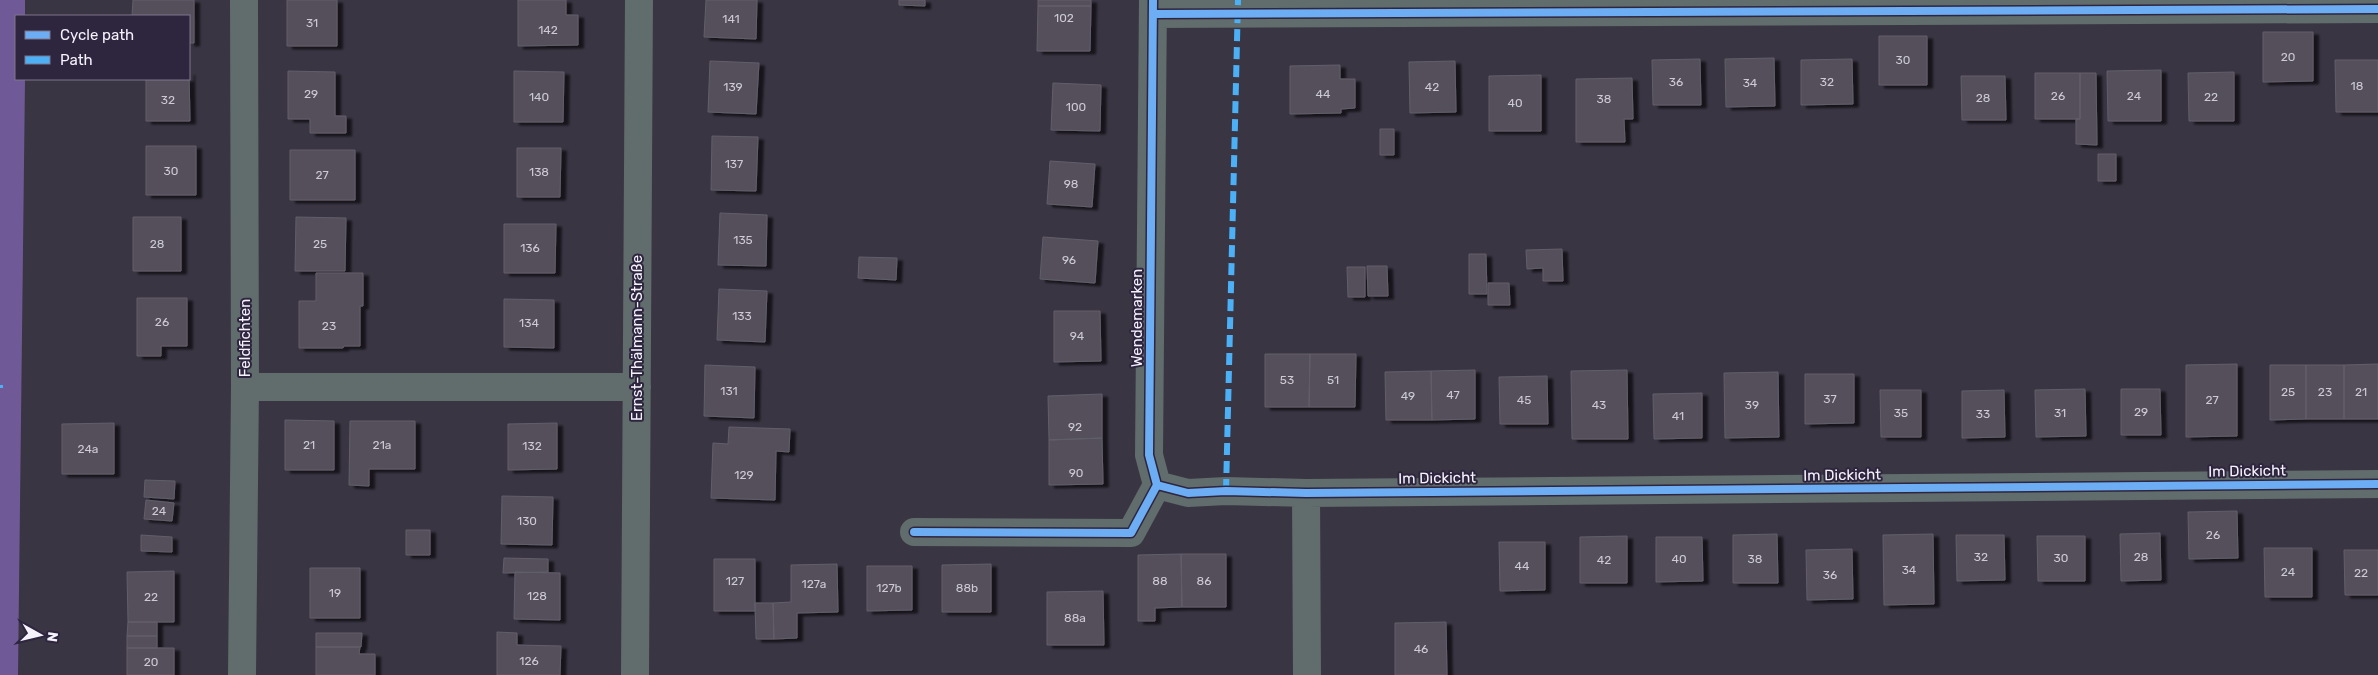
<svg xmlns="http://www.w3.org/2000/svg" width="2378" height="675" viewBox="0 0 2378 675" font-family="Rubik,sans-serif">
<defs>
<filter id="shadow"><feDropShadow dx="5.5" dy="3" stdDeviation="1" flood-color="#0009"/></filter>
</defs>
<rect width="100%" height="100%" fill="#3a3543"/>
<path fill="#6f5a97" d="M0 0H25V16H16V79H25L18 675H0Z"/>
<path fill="#54505c" stroke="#625e6a" filter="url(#shadow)" d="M133 0H194V43H189V16H132Z
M287 0H337V46H287Z
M518 0H566V15H578V45L518 46Z
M706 0H757L756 39 704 37Z
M899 0H925V6L899 5Z
M1038 0H1091V6H1038Z
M1038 6H1091L1090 51H1037Z
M2263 32H2313V81L2263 82Z
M1879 36H1927V85H1879Z
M1774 58 1775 106 1726 107 1725 59Z
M1700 59 1701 105H1653L1652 60Z
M1852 59 1853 104 1801 105V60Z
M2335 60H2378V112H2336Z
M710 61 759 63 756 114 708 112Z
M1455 61 1456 112 1410 113 1409 62Z
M1340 65V79H1355V108L1341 109V113L1290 114V66Z
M2161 70V121H2108L2107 71Z
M288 71 335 72V116H346V133H310V119H288Z
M514 71 564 72 563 122H514Z
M189 72 190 121H146V79H189Z
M2234 72V121H2189L2188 73Z
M2035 73H2080V119H2035Z
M2080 73H2096L2097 145 2076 144V119H2080Z
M1541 75V131H1489V76Z
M1961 76H2005L2006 120H1962Z
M1632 78 1633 119H1624L1625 142H1576V79Z
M1053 83 1101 85 1100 131 1051 130Z
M1380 129H1394V155H1380Z
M712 136 758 137 756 191 711 190Z
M146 146H196V195H146Z
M517 148H561L560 197H517Z
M290 150H355V200H290Z
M2098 154H2116V181H2098Z
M1050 161 1095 164 1092 207 1047 204Z
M720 213 767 215 766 266 718 265Z
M133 217H181V271H133Z
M296 217 346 218 345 271H295Z
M504 224H556L555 273H504Z
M1043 237 1098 241 1095 283 1040 279Z
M1562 249 1563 281H1543V268L1527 269 1526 250Z
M1469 254H1486L1487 294H1469Z
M859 257 897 258 896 280 858 278Z
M1367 266H1387L1388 296H1368Z
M1347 267H1365V297H1348Z
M316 273H363V306H360V346H344L343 348H299V301H316Z
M1488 283H1509L1510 305H1488Z
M719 289 767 291 765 342 717 340Z
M137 298H187V346H161V356H137Z
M504 299 554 300V348L504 347Z
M1054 311H1100L1101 361 1054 362Z
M1265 354H1310L1309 407H1265Z
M1310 354H1356L1355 407H1309Z
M2237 364V436L2186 437V365Z
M2378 364V419H2344V365Z
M705 365 755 367 754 418 704 416Z
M2270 365H2306V419L2270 420Z
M2306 365H2344V419H2306Z
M1475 370V419L1432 420 1431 371Z
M1627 370 1628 439H1572L1571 371Z
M1431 371 1432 420H1386L1385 372Z
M1778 372 1779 437 1725 438 1724 373Z
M1805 374H1854V423L1805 424Z
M1547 376 1548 424H1500L1499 377Z
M2085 389 2086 436 2036 437 2035 390Z
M2121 389H2160L2161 435H2121Z
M1880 390H1921V437H1881Z
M2004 390 2005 437 1962 438V391Z
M1702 393V438L1654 439 1653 394Z
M1102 394V438L1049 440 1048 396Z
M285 420 334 421V470H285Z
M350 421H415V469H369V486L349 485Z
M114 423V474H62V424Z
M557 423V469L508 470V424Z
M729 427 790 429 789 452 776 451 775 500 711 498 713 443 728 444Z
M1102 438 1103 484 1049 485V440Z
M145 480 175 481 174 499 144 497Z
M502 496 553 497 552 545 501 544Z
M146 500 174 503 172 521 144 519Z
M2237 511 2238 558 2189 559 2188 512Z
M406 530H430V555H406Z
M2160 533 2161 580 2121 581 2120 534Z
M1777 534 1778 583H1733V535Z
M1933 534 1934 604 1884 605 1883 535Z
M141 535 172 537V552L141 551Z
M1956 535H2004L2005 580 1957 581Z
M1627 536V583H1580V537Z
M2037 536H2085V581H2038Z
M1656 537H1702L1703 581 1656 582Z
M1499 542H1545V590L1500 591Z
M2264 548H2312V597H2265Z
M1852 549 1853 599 1807 600 1806 550Z
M2344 550H2378V595H2345Z
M1181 554 1182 607 1155 608V621H1138V555Z
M1181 554H1226V607H1182Z
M504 558 548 559V572L503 573Z
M714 559H755V611H714Z
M837 564 838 612 797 613V638L774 639 773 603 791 602V565Z
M991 564V612H942V565Z
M867 566H912V610L867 611Z
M310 568H360V618H310Z
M174 571V622H128L127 572Z
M515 572 560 573V620L514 619Z
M1103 591 1104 645H1047V592Z
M755 603H773L774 639H756Z
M128 622H157V636H127Z
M1446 622 1447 675H1395V623Z
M497 632 517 633V645L561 646 560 675H497Z
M316 633H362L361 647H316Z
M127 636H157V648H127Z
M316 647H360L359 654H375V675H316Z
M127 648H174V675H127Z"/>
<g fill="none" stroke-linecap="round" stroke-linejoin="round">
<path stroke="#616c6c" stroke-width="28" d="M1153 0 1149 455 1157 485 1188 493 1226 491 1306 493 2378 484
M1153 14 2378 9
M245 387H637
M1306 493 1307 675
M914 532 1131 533 1157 485
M242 675 245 387 244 0
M635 675 639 0"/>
<path stroke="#4cb0f7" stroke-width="6" stroke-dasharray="12 6" stroke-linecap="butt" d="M0 385V388
M1226 491 1238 0"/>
<g stroke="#2e253f" stroke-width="11">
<path id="cycleway" d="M1153 0 1149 455 1157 485 1188 493 1226 491 1306 493 2378 484
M1153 14 2378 9
M914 532 1131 533 1157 485"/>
</g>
<use href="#cycleway" stroke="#6dadf4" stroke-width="8"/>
</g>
<g text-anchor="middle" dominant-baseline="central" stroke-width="4" stroke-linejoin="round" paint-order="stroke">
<g font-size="12" fill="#cdcad4">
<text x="1064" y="18">102</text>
<text x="731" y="19">141</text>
<text x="312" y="23">31</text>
<text x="548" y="30">142</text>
<text x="2288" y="57">20</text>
<text x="1903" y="60">30</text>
<text x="1676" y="82">36</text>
<text x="1827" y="82">32</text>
<text x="1750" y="83">34</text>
<text x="2357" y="86">18</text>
<text x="733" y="87">139</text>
<text x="1432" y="87">42</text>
<text x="311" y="94">29</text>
<text x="1323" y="94">44</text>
<text x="2058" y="96">26</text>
<text x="2134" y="96">24</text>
<text x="539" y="97">140</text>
<text x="2211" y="97">22</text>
<text x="1983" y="98">28</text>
<text x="1604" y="99">38</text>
<text x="168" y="100">32</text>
<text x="1515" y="103">40</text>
<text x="1076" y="107">100</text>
<text x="734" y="164">137</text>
<text x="171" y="171">30</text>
<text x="539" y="172">138</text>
<text x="322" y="175">27</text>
<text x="1071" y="184">98</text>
<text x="743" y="240">135</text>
<text x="157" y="244">28</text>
<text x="320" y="244">25</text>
<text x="530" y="248">136</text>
<text x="1069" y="260">96</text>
<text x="742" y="316">133</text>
<text x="162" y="322">26</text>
<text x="529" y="323">134</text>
<text x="329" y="326">23</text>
<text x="1077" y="336">94</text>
<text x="1287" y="380">53</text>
<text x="1333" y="380">51</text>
<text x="729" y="391">131</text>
<text x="2288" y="392">25</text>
<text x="2325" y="392">23</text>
<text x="2361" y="392">21</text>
<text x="1453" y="395">47</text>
<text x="1408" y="396">49</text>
<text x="1830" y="399">37</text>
<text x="1524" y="400">45</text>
<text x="2212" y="400">27</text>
<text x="1599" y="405">43</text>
<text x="1752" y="405">39</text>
<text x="2141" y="412">29</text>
<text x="1901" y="413">35</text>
<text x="2060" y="413">31</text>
<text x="1983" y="414">33</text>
<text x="1678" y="416">41</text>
<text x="1075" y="427">92</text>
<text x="309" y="445">21</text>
<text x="382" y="445">21a</text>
<text x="532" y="446">132</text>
<text x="88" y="449">24a</text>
<text x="1076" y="473">90</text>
<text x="744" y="475">129</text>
<text x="159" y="511">24</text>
<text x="527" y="521">130</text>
<text x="2213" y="535">26</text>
<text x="1981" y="557">32</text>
<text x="2141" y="557">28</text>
<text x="2061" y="558">30</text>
<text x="1679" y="559">40</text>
<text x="1755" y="559">38</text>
<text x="1604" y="560">42</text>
<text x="1522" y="566">44</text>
<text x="1909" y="570">34</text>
<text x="2288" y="572">24</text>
<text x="2361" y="573">22</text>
<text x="1830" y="575">36</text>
<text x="735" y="581">127</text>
<text x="1160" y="581">88</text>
<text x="1204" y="581">86</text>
<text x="814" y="584">127a</text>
<text x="889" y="588">127b</text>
<text x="967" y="588">88b</text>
<text x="335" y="593">19</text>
<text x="537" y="596">128</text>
<text x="151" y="597">22</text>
<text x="1075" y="618">88a</text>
<text x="1421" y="649">46</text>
<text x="529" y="661">126</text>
<text x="151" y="662">20</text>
</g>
<g font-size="15" fill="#f5f2fc" stroke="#2e253f">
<text transform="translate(1137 318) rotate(-90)">Wendemarken</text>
<text transform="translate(245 338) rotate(-90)">Feldfichten</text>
<text transform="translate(637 338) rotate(-90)">Ernst-Thälmann-Straße</text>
<text transform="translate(2247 471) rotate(-1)">Im Dickicht</text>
<text transform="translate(1842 475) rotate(-1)">Im Dickicht</text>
<text transform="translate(1437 478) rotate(-1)">Im Dickicht</text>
</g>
</g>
<rect x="15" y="15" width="175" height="65" fill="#2e253f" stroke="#7e778b"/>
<rect x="25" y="31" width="25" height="8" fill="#6dadf4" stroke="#7e778b"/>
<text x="60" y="40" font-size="15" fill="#f5f2fc">Cycle path</text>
<rect x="25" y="56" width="25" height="8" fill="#4cb0f7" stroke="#7e778b"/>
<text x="60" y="65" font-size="15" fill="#f5f2fc">Path</text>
<g transform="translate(40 635) rotate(98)" stroke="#2e253f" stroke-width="4" paint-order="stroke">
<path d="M0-4L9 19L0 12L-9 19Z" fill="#f5f2fc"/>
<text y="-8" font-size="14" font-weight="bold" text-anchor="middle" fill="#f5f2fc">N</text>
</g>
</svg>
